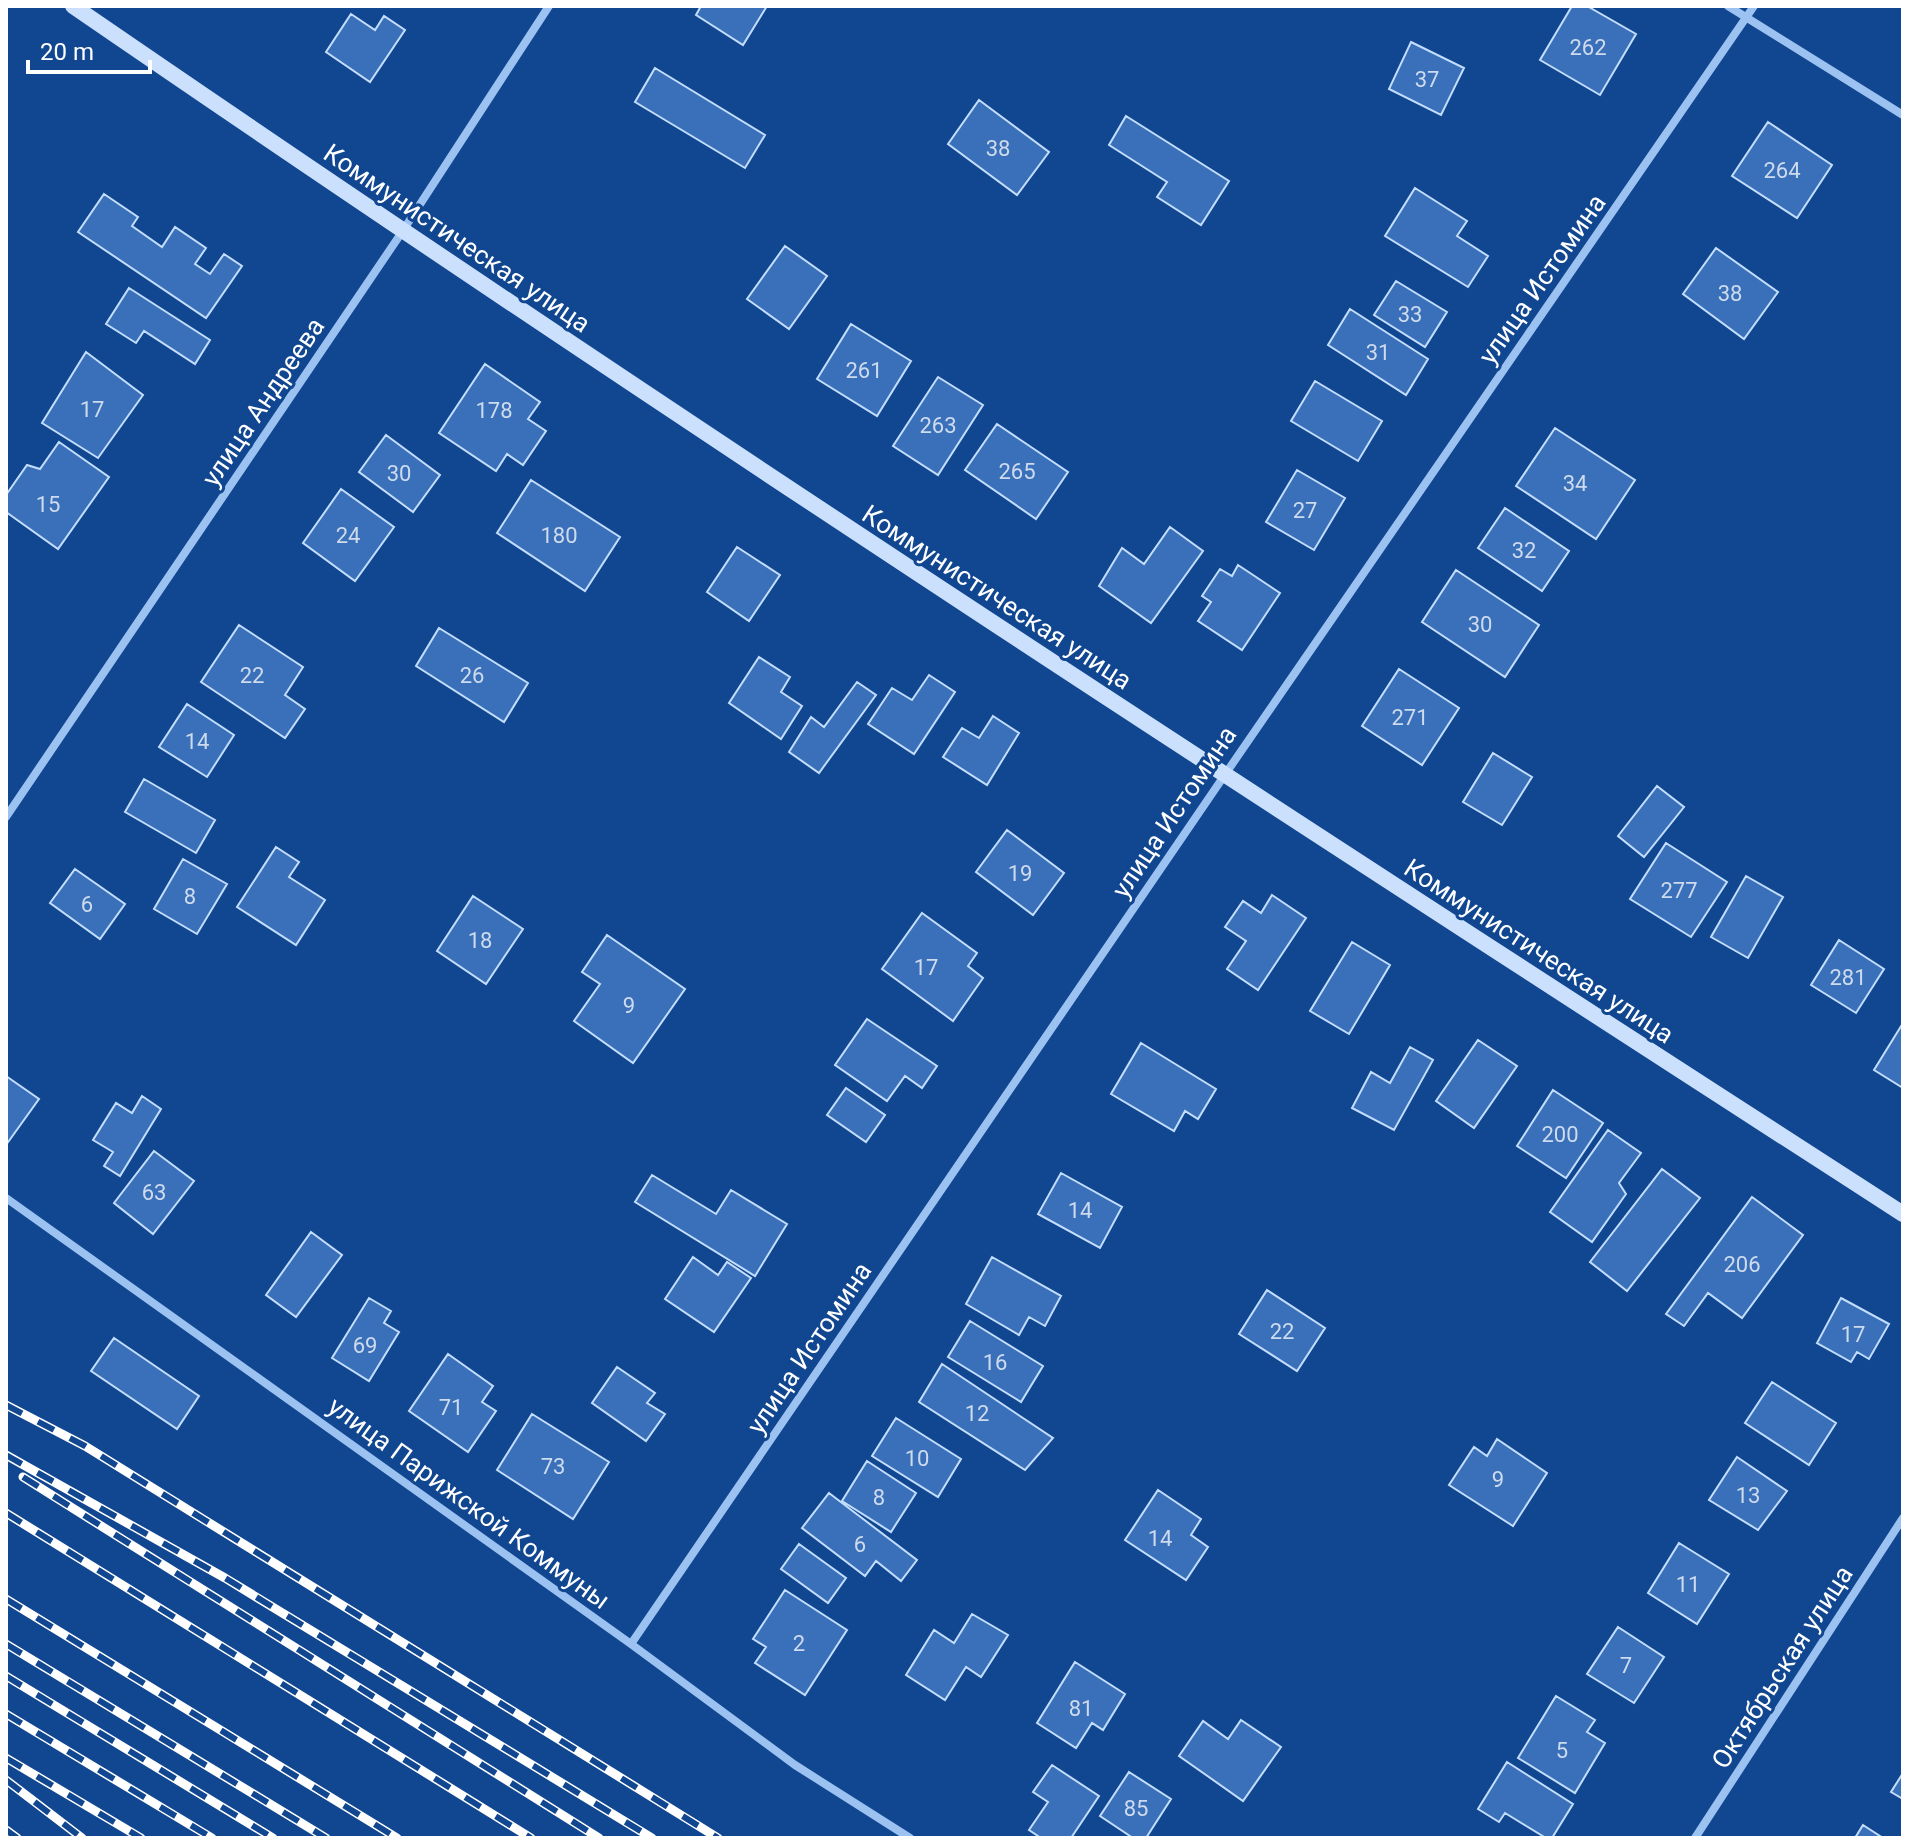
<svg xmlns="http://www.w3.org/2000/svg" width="1909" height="1844" viewBox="0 0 1909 1844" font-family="Roboto,sans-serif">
<rect width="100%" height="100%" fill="#114690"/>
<path fill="#3a70b9" stroke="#c3ddfd" stroke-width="2" d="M701 6H767L743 45 696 15Z
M1572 6H1587L1636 34 1600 95 1540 60Z
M351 14 375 30 384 16 405 30 370 82 326 52Z
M1411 42 1464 68 1441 115 1389 89Z
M655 68 765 135 745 168 635 102Z
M979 100 1049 152 1017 195 948 144Z
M1126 116 1229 181 1201 225 1157 197 1167 182 1109 145Z
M1768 122 1832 165 1797 218 1732 176Z
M1415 188 1467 221 1457 236 1488 256 1468 287 1385 236Z
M104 194 138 217 132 226 162 247 175 227 206 248 195 264 210 274 224 254 242 266 206 318 78 232Z
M785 246 827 276 789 329 747 299Z
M1716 248 1778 292 1744 339 1683 294Z
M1396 281 1447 312 1425 347 1374 315Z
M129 288 210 340 195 364 144 331 136 343 106 324Z
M1350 309 1428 359 1406 395 1328 345Z
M851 324 911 361 877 416 817 379Z
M86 352 143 395 98 458 42 423Z
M485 364 540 402 528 419 546 431 523 465 507 454 496 471 439 433Z
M938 377 983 405 938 475 893 446Z
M1315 381 1382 421 1358 461 1291 421Z
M997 424 1068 472 1036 519 965 470Z
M1555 428 1635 480 1596 539 1516 486Z
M386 435 440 475 413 512 359 472Z
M59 442 109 477 58 549 6 512V495L27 465 40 469Z
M1297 470 1345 498 1314 550 1266 522Z
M531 480 620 537 585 591 497 533Z
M341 489 394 527 355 581 303 543Z
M1505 508 1569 551 1542 591 1478 548Z
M1170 527 1203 551 1151 623 1099 586 1122 548 1144 564Z
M737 547 780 575 749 621 707 592Z
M1238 565 1280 593 1242 650 1198 621 1211 602 1202 596 1220 569 1232 576Z
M1456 570 1539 625 1505 677 1422 622Z
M239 625 303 667 285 695 305 709 285 738 201 682Z
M439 628 528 683 504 722 416 666Z
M759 657 790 677 781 692 802 706 781 739 729 703Z
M1399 669 1459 708 1422 765 1362 726Z
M929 675 955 692 914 754 868 724 892 688 912 700Z
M857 682 876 695 819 773 789 752 811 717 824 727Z
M187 704 234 735 207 777 159 747Z
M993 716 1019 733 987 785 943 757 962 728 979 738Z
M1493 753 1532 777 1502 825 1463 802Z
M144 779 215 820 196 853 125 812Z
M1657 786 1684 807 1644 857 1618 836Z
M1007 830 1064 873 1033 915 976 872Z
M1666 843 1727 882 1691 937 1630 899Z
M276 847 299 862 289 877 325 900 296 945 237 907Z
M183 859 227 884 197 934 154 909Z
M75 869 125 904 100 939 50 903Z
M1746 876 1783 897 1748 958 1711 937Z
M1272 895 1306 918 1258 990 1227 969 1246 941 1225 927 1243 901 1261 913Z
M473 896 523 929 486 984 437 951Z
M922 913 977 953 968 966 983 978 953 1021 882 969Z
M607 935 685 989 633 1063 574 1021 600 984 582 972Z
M1839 940 1884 969 1856 1013 1811 985Z
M1352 942 1390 965 1349 1034 1310 1011Z
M867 1019 937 1066 922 1088 905 1076 887 1101 835 1065Z
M1903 1023V1088L1874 1070Z
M1478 1040 1517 1066 1474 1128 1436 1101Z
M1141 1043 1216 1089 1198 1119 1185 1111 1174 1131 1111 1094Z
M1410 1047 1433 1060 1394 1130 1352 1108 1371 1072 1390 1083Z
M6 1076 39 1099 6 1145Z
M846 1088 885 1115 866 1142 827 1115Z
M1553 1090 1603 1123 1566 1178 1517 1146Z
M142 1096 161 1109 120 1176 104 1166 113 1152 93 1140 116 1103 132 1113Z
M1608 1130 1641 1153 1619 1183 1626 1194 1592 1242 1550 1212Z
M154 1151 194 1181 153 1234 114 1203Z
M1662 1169 1700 1198 1627 1291 1590 1262Z
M1061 1173 1122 1207 1100 1248 1038 1214Z
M652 1175 716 1214 731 1190 787 1224 755 1276 635 1202Z
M1752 1197 1803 1235 1742 1318 1708 1293 1684 1326 1666 1314Z
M311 1232 342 1255 296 1317 266 1295Z
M693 1257 718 1275 727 1262 751 1278 714 1332 665 1299Z
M992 1257 1061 1296 1045 1326 1029 1317 1019 1335 966 1304Z
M1267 1290 1325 1328 1297 1371 1239 1334Z
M369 1298 391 1311 384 1323 399 1332 369 1381 332 1358Z
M1841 1298 1889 1324 1869 1359 1857 1352 1851 1362 1817 1343Z
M970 1321 1043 1366 1021 1402 948 1357Z
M114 1338 199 1396 177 1429 91 1371Z
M448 1354 493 1386 482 1402 496 1411 468 1452 409 1411Z
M942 1364 1053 1438 1025 1470 919 1402Z
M617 1367 655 1393 647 1403 665 1414 646 1441 592 1403Z
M1772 1382 1836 1423 1809 1465 1745 1423Z
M532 1414 609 1462 573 1519 497 1470Z
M896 1418 961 1459 938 1497 872 1456Z
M1497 1439 1547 1473 1513 1526 1449 1485 1474 1447 1487 1456Z
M1737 1457 1787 1491 1758 1530 1709 1500Z
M867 1461 916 1493 891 1532 842 1501Z
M1158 1490 1201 1519 1191 1535 1208 1547 1186 1580 1125 1540Z
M829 1493 917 1560 901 1581 876 1561 865 1576 802 1528Z
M1679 1543 1729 1574 1697 1624 1648 1593Z
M799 1544 846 1578 828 1603 781 1569Z
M785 1590 847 1630 805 1695 755 1663 766 1647 753 1639Z
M972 1614 1008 1635 981 1677 966 1667 945 1700 906 1675 934 1630 954 1643Z
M1618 1627 1664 1657 1634 1703 1587 1674Z
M1075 1662 1125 1694 1103 1730 1092 1723 1076 1748 1037 1723Z
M1556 1696 1595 1720 1587 1732 1605 1743 1575 1793 1518 1758Z
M1241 1720 1281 1747 1243 1801 1179 1756 1203 1721 1228 1739Z
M1507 1762 1573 1804 1552 1838H1546L1505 1813 1499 1822 1478 1809Z
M1052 1765 1099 1796 1071 1838H1041L1029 1830 1048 1802 1033 1792Z
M1129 1772 1171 1799 1146 1838H1133L1100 1816Z
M1903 1773V1799L1891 1792Z
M1863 1825 1883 1838H1855Z"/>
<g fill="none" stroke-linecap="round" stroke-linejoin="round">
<path stroke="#9cc2f2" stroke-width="8" d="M1728 6 1903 115
M6 817 402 232 549 6
M6 1198 631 1644 795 1765 910 1838
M631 1644 1224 776 1754 6
M1695 1838 1903 1518"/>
<path stroke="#cbe0fc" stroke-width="16" d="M73 6C676 420 1289 818 1903 1214"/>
<g stroke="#fff" stroke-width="9">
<path id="rail" d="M6 1405 85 1446 718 1838
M6 1455 225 1578 652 1838
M23 1477 599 1838
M6 1513 531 1838
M6 1599 397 1838
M6 1644 326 1838
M6 1676 273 1838
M6 1714 212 1838
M6 1758 141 1838
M6 1780 82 1838
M6 1830 17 1838"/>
</g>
<use href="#rail" stroke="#114690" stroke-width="6" stroke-dasharray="18" stroke-linecap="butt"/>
</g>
<g text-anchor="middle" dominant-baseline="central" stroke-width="6" stroke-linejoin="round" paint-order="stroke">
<g font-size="22" fill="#cedbee">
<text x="1588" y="47">262</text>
<text x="1427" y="79">37</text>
<text x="998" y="148">38</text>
<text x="1782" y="170">264</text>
<text x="1730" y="293">38</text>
<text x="1410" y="314">33</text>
<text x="1378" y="352">31</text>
<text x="864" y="370">261</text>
<text x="92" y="409">17</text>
<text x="494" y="410">178</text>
<text x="938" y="425">263</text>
<text x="1017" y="471">265</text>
<text x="399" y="473">30</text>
<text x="1575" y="483">34</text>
<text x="48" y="504">15</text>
<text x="1305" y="510">27</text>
<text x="348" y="535">24</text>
<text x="559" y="535">180</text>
<text x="1524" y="550">32</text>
<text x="1480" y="624">30</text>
<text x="252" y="675">22</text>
<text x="472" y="675">26</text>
<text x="1410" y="717">271</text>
<text x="197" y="741">14</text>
<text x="1020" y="873">19</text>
<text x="1679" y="890">277</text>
<text x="190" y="896">8</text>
<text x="87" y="904">6</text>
<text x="480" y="940">18</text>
<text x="926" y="967">17</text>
<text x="1848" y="977">281</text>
<text x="629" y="1005">9</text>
<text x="1560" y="1134">200</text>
<text x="154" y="1192">63</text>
<text x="1080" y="1210">14</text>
<text x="1742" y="1264">206</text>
<text x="1282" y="1331">22</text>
<text x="1853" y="1334">17</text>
<text x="365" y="1345">69</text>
<text x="995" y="1362">16</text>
<text x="451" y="1407">71</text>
<text x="977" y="1413">12</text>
<text x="917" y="1458">10</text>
<text x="553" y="1466">73</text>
<text x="1498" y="1479">9</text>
<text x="1748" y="1495">13</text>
<text x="879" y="1497">8</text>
<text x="1160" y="1538">14</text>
<text x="860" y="1544">6</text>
<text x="1688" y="1584">11</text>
<text x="799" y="1643">2</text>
<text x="1626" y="1665">7</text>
<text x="1081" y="1708">81</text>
<text x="1562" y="1750">5</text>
<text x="1136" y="1808">85</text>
</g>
<g font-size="26" fill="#fff" stroke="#114690">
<text transform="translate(457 238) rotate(34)">Коммунистическая улица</text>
<text transform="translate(1542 279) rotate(-55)">улица Истомина</text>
<text transform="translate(263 402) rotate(-56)">улица Андреева</text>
<text transform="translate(997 597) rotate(33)">Коммунистическая улица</text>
<text transform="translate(1174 812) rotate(-56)">улица Истомина</text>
<text transform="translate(1539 951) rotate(33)">Коммунистическая улица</text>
<text transform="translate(809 1348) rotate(-56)">улица Истомина</text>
<text transform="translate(469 1503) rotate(36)">улица Парижской Коммуны</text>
<text transform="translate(1782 1667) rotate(-57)">Октябрьская улица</text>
</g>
</g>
<rect width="1909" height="1844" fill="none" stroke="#ffffff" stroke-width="16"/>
<path d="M28 60v12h122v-12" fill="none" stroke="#ffffff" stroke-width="4"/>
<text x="40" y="60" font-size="24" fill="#ffffff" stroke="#114690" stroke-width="6" paint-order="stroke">20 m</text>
</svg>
